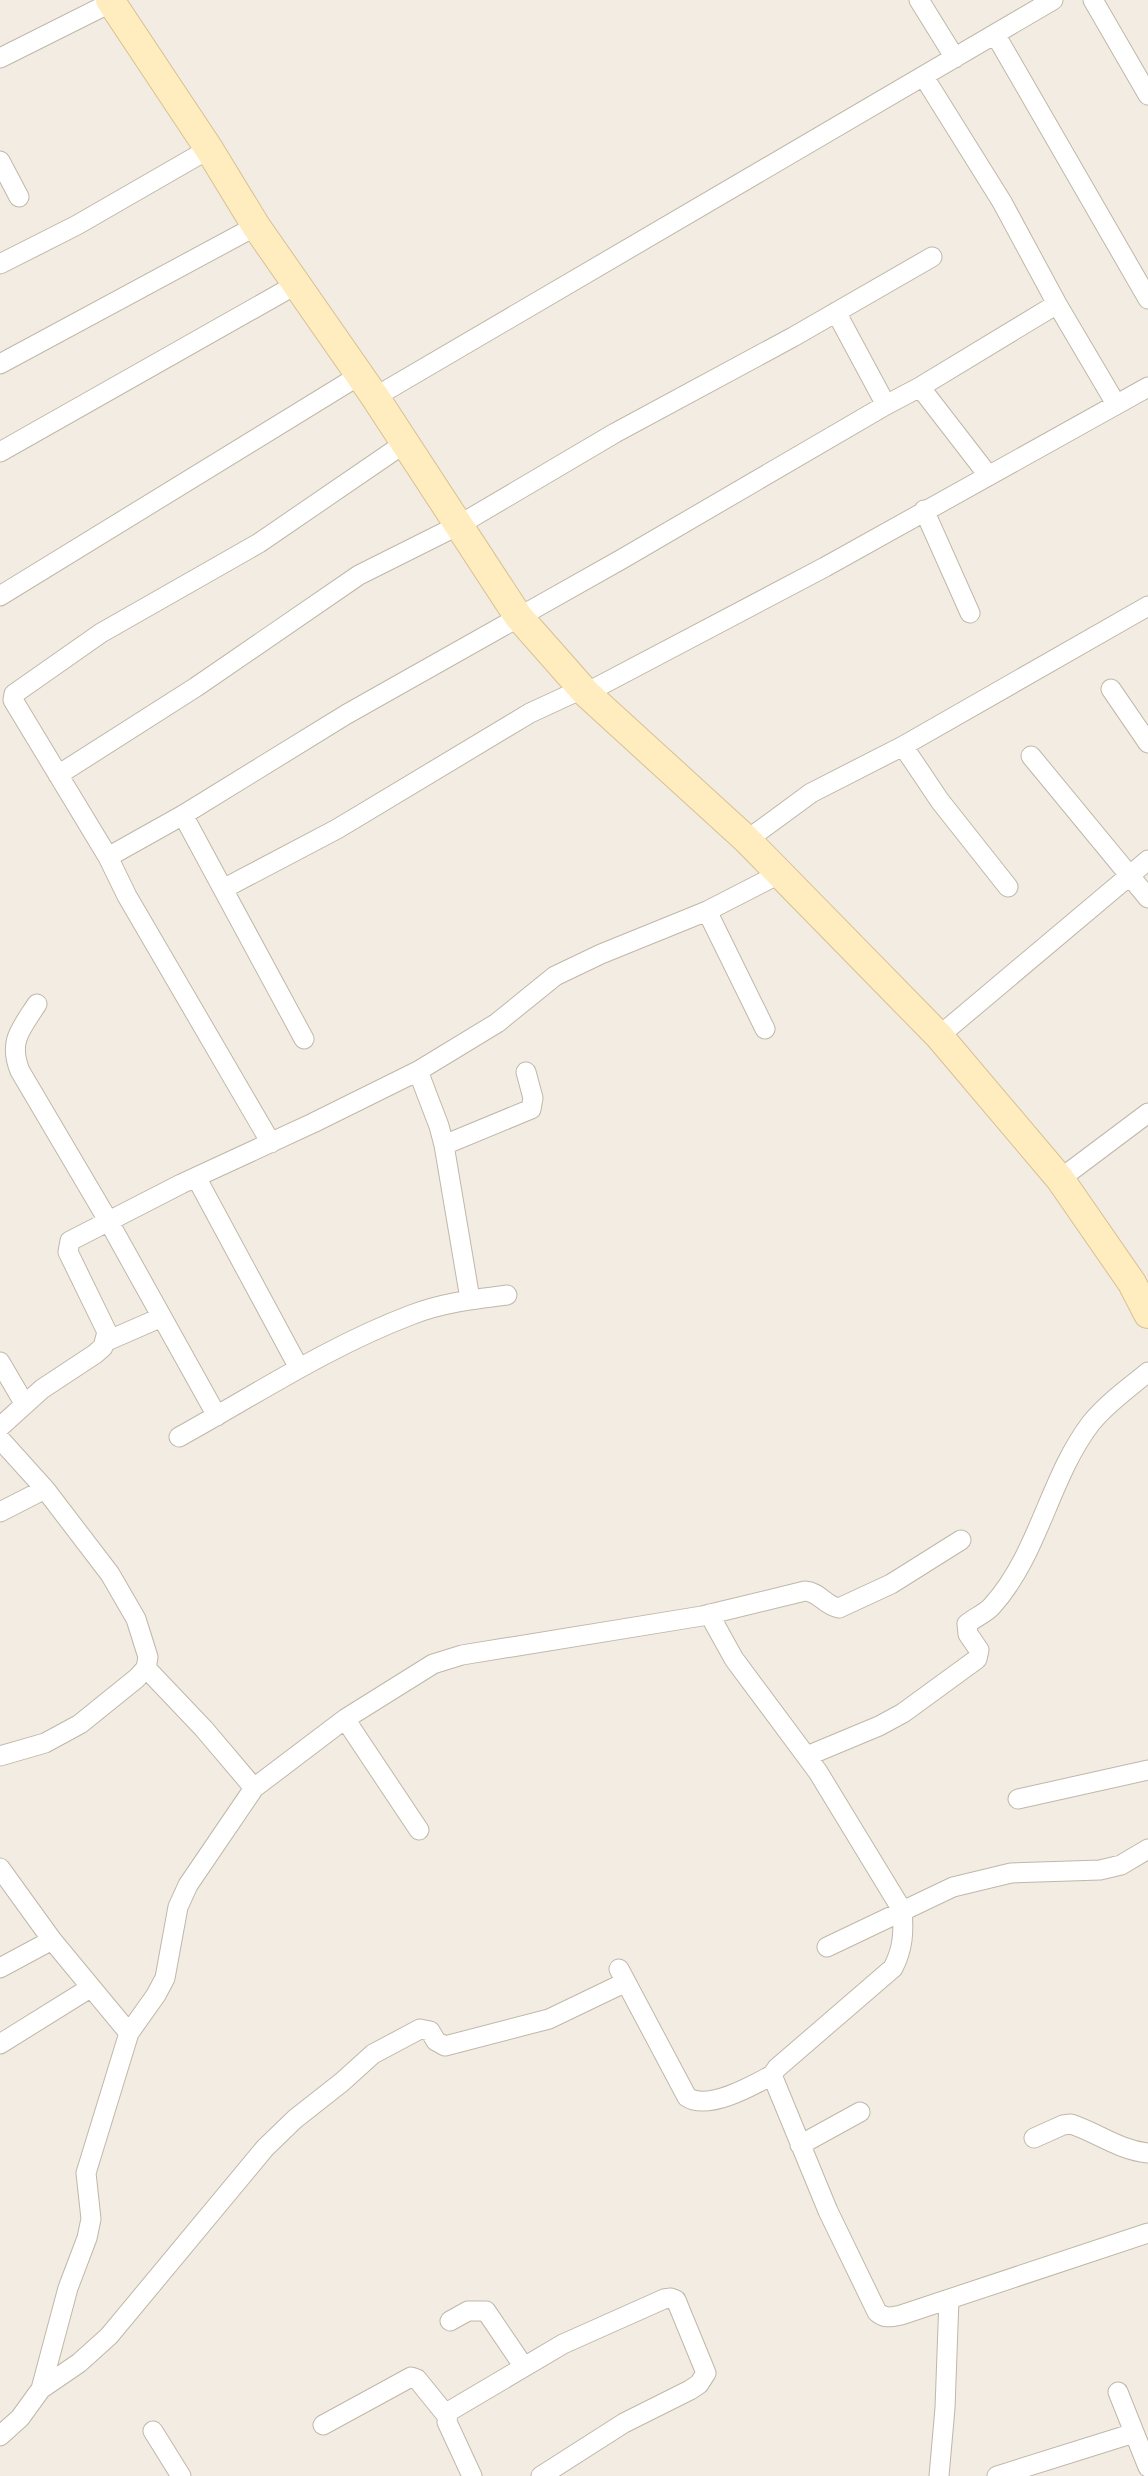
<svg xmlns="http://www.w3.org/2000/svg" width="1148" height="2476" viewBox="0 0 1148 2476" font-family="Roboto,sans-serif">
<rect width="100%" height="100%" fill="#f2ece2"/>
<g fill="none" stroke-linecap="round" stroke-linejoin="round">
<g stroke="#c0b7a8" stroke-width="21">
<path id="street" d="M919 0 955 58
M1093 0 1148 95
M995 34 1148 299
M0 58 112 2
M924 77 1002 202 1057 304 1116 404
M0 161 19 197
M0 264 77 225 209 149
M836 312 886 405
M0 364 256 226
M920 387 988 475
M375 397 1053 0
M0 452 297 284
M924 510 970 613
M0 596 360 375
M1111 689 1148 743
M586 693 825 567 1148 387
M903 746 940 801 1008 887
M1031 756 1148 898
M58 775 196 687 359 575 459 525 615 433 793 337 932 257
M183 815 304 1039
M747 840 811 793 903 746 1148 606
M108 857 183 815 347 714 622 559 886 405 920 387 1057 304
M223 889 337 829 530 713 582 689
M707 911 765 1029
M37 1004C21 1029 8 1041 20 1071L109 1222 217 1416
M939 1036 1148 860
M418 1071 439 1126 444 1145 470 1299
M271 1143 127 896 108 857 13 700 14 694 101 633 259 543 405 443
M444 1145 531 1109 533 1098 526 1072
M196 1177 299 1368
M1060 1179 1148 1113
M107 1341 162 1317
M0 1362 24 1403
M0 1427 42 1389 95 1354 103 1347 107 1332 68 1252 70 1241 181 1184 313 1123 418 1071 497 1023 555 976 601 954 707 911 779 874
M179 1437C255 1395 329 1346 411 1315 441 1303 475 1299 507 1295
M0 1439 45 1489 110 1574 136 1619 148 1657 146 1668 137 1678 80 1724 45 1743 0 1756
M0 1512 45 1489
M709 1614 734 1659 818 1772 902 1910C904 1932 903 1949 893 1968L777 2068 772 2075 828 2211 877 2312C885 2319 891 2317 901 2315L1148 2233
M146 1668 204 1729 254 1788
M345 1719 419 1830
M807 1756 879 1726 903 1713 977 1659 979 1650 968 1634 967 1624C975 1617 985 1614 992 1606 1039 1554 1049 1478 1091 1423 1107 1403 1129 1388 1148 1372
M1018 1799 1148 1770
M0 1868 52 1940 129 2033 86 2173 91 2219 87 2238 68 2288 41 2389 20 2418 0 2436
M827 1947 953 1887 1011 1873 1100 1870 1121 1865 1148 1849
M0 1968 52 1940
M619 1969 687 2097C708 2111 752 2086 772 2075
M129 2033 156 1995 165 1978 178 1907 188 1885 254 1788 345 1719 433 1664 462 1655 702 1616 805 1591C820 1592 825 1606 839 1608L891 1584 961 1540
M0 2044 90 1988
M1034 2138 1063 2125 1071 2124C1098 2133 1119 2150 1148 2153
M800 2145 860 2112
M450 2321 468 2311H486L524 2367
M41 2389 79 2363 109 2336 265 2148 295 2119 342 2082 373 2054 420 2029 430 2031 436 2041 445 2046 549 2019 626 1982
M1118 2392 1148 2467
M323 2425 411 2377 417 2379 447 2416
M153 2431 181 2476
M472 2476 447 2422 448 2412 563 2344 664 2299 671 2298 676 2300 706 2373 699 2384 690 2390 624 2423 541 2476
M939 2476 945 2408 949 2299
M997 2476 1134 2433"/>
</g>
<g stroke="#d7c192" stroke-width="30">
<path id="secondary" d="M110 0 209 149 256 226 375 397 518 616 586 693 747 840 939 1036 1060 1179 1132 1283 1148 1314"/>
</g>
<use href="#street" stroke="#fff" stroke-width="19"/>
<use href="#secondary" stroke="#ffedbf" stroke-width="28"/>
</g>
</svg>
